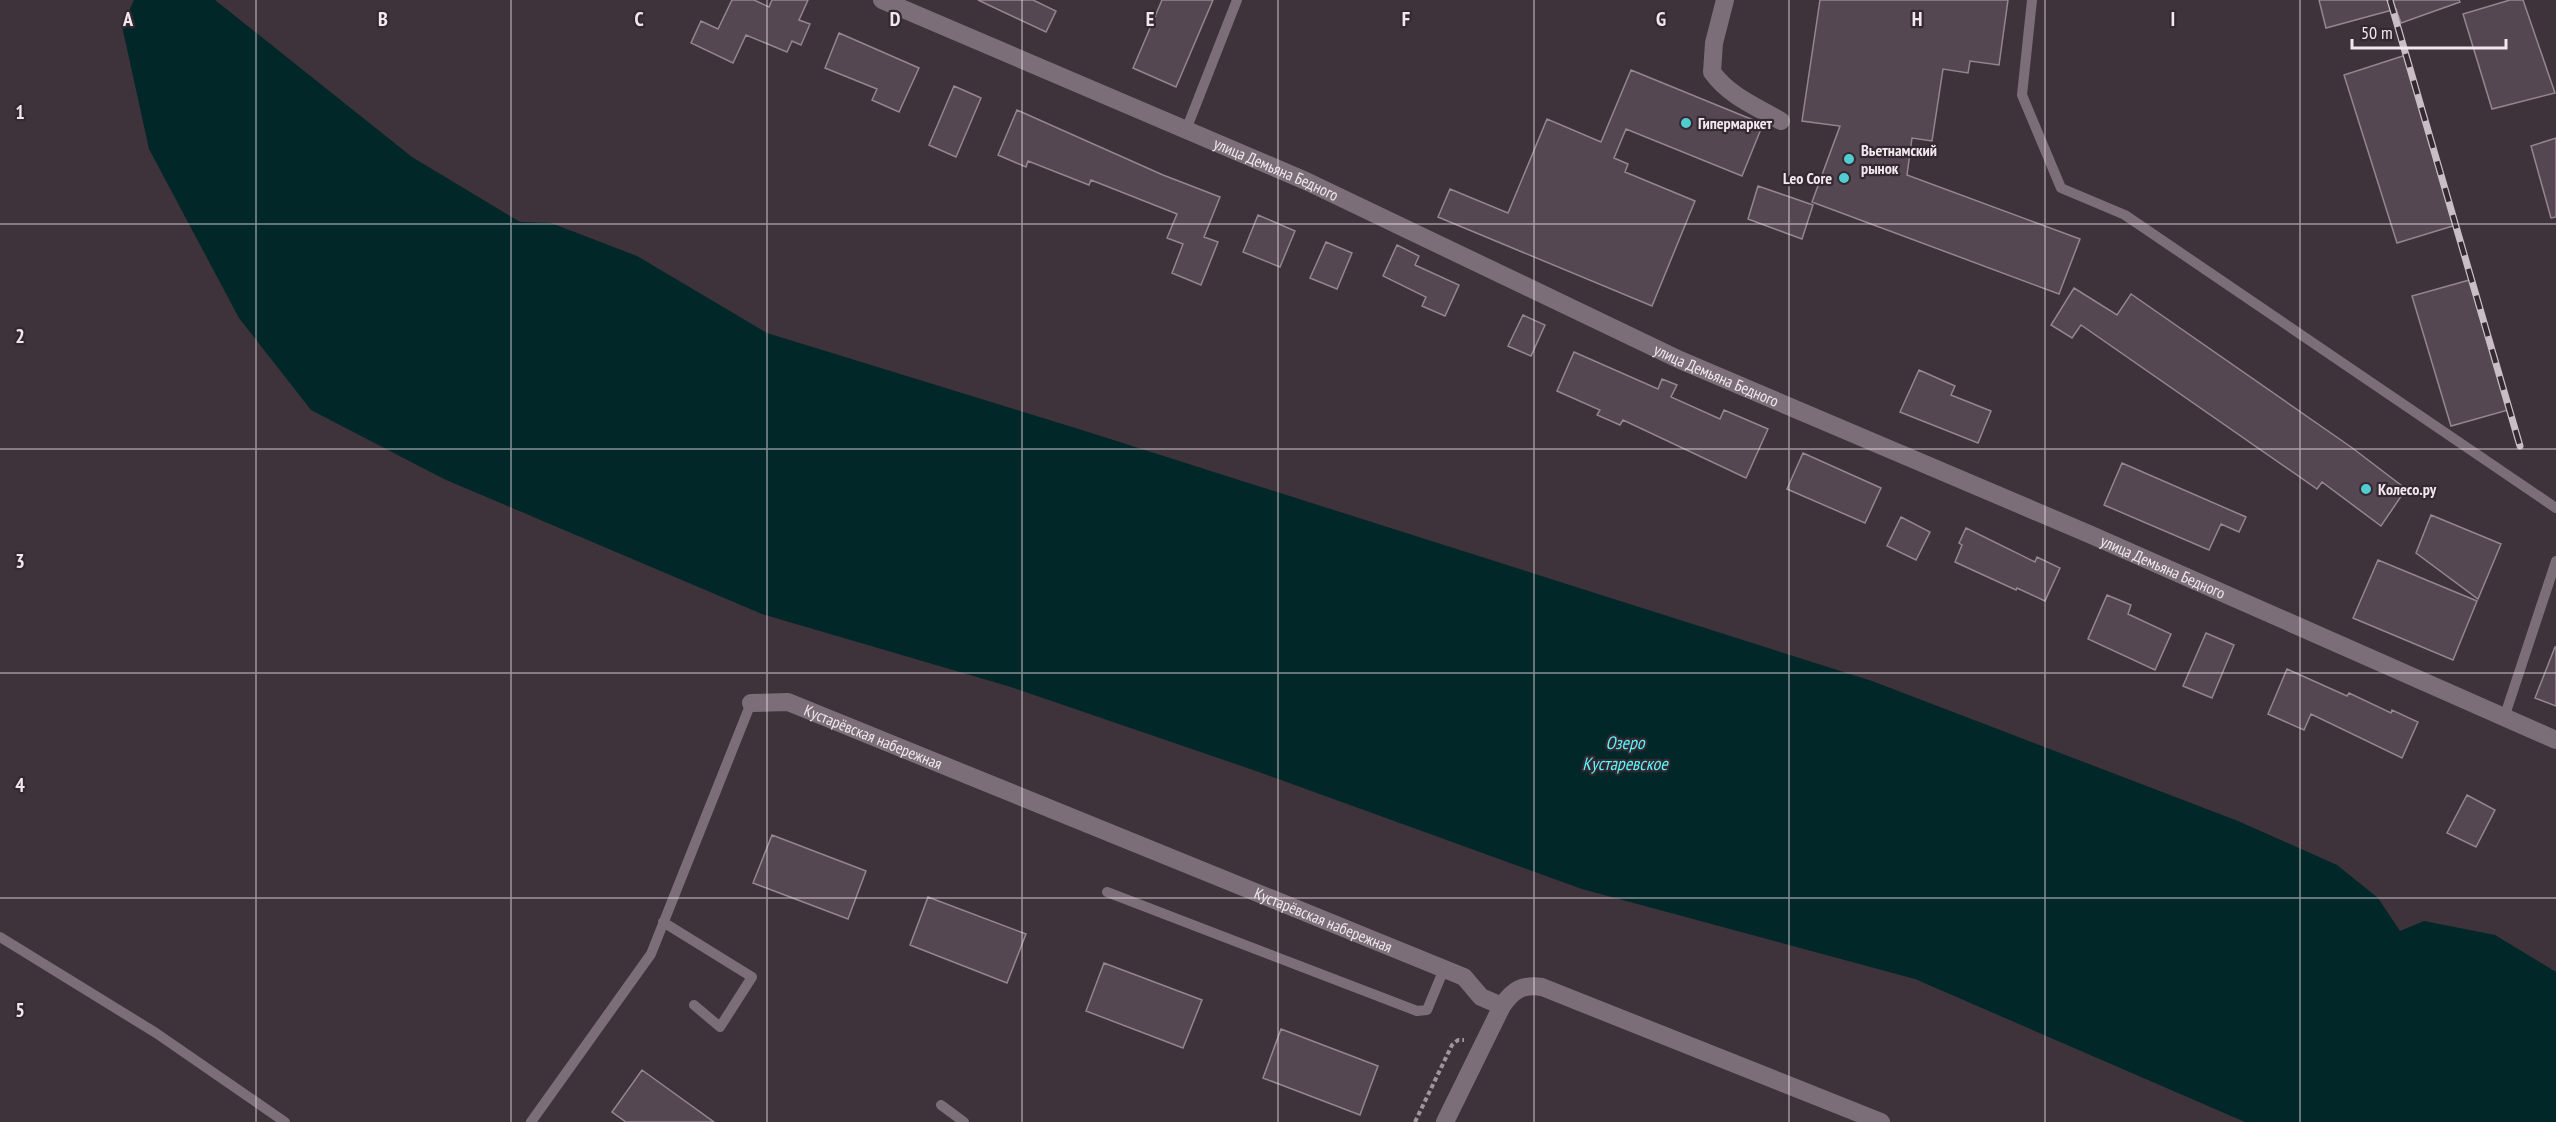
<svg xmlns="http://www.w3.org/2000/svg" width="2556" height="1122" viewBox="0 0 2556 1122" font-family="'PT Sans Narrow',sans-serif">
<rect width="100%" height="100%" fill="#3e323b"/>
<path fill="#022728" d="M134 0H215L412 157 520 222 551 223 637 256 767 333 1085 431 1872 681 2238 821 2337 865 2378 898 2400 931 2424 921 2495 935 2556 972V1122H2245L1915 979 1582 889 1259 772 1011 687 762 614 444 479 311 410 239 318 149 149 122 26Z"/>
<path fill="#554751" stroke="#948590" stroke-width="1.5" d="M732 0H754L769 7 772 0H808L799 20 810 24 801 45 792 41 787 52 746 35 733 63 691 43 701 21 718 29Z
M978 0H1033L1056 11 1046 32Z
M1162 0H1213L1176 87 1133 68Z
M1820 0H2008L1999 65 1970 61 1968 73 1943 69 1932 141 1912 138 1907 175 2080 239 2059 294 1812 202 1840 126 1802 121Z
M2319 0H2459L2460 2 2401 23 2396 9 2326 28Z
M2510 0H2523L2555 93 2492 109 2463 14Z
M839 33 919 68 899 112 872 100 877 89 825 68Z
M2406 55 2456 225 2397 243 2344 75Z
M1631 70 1763 124 1742 176 1626 129 1614 158 1628 164 1625 172 1695 201 1652 306 1438 217 1450 189 1508 213 1547 119 1601 142Z
M954 86 981 98 956 157 929 145Z
M1017 110 1163 175 1220 197 1204 237 1218 242 1201 285 1172 273 1183 244 1167 238 1177 214 1091 180 1089 185 1028 161 1026 167 998 155Z
M2556 138V217L2551 218 2531 146Z
M1758 186 1813 205 1802 239 1748 219Z
M1258 215 1295 231 1280 267 1243 252Z
M1326 242 1352 253 1337 289 1310 278Z
M1397 245 1419 256 1415 265 1459 285 1445 316 1422 306 1426 297 1383 276Z
M2473 279 2508 410 2451 426 2412 296Z
M2074 288 2117 315 2131 294 2351 447 2406 489 2381 526 2322 482 2317 489 2081 325 2072 338 2051 325Z
M1523 315 1545 325 1531 356 1508 346Z
M1574 352 1658 389 1662 379 1677 385 1671 397 1720 419 1724 410 1768 429 1746 478 1623 420 1620 425 1597 415 1600 410 1557 391Z
M1919 370 1955 386 1951 395 1991 411 1978 443 1900 412Z
M1803 453 1881 488 1865 523 1787 489Z
M2122 463 2246 517 2239 532 2221 524 2209 550 2104 505Z
M2431 515 2501 544 2478 599 2416 553Z
M1901 517 1930 532 1916 560 1887 546Z
M1966 528 2035 562 2037 557 2060 568 2045 601 2017 588 2016 590 1955 562 1962 545 1959 543Z
M2378 560 2477 601 2453 660 2353 618Z
M2107 595 2131 605 2128 614 2171 634 2155 670 2088 639Z
M2206 633 2234 645 2212 698 2183 686Z
M2555 647H2556V706L2535 698Z
M2287 669 2347 696 2349 693 2391 713 2392 710 2418 722 2402 758 2311 714 2304 730 2268 714Z
M2467 795 2495 810 2476 847 2447 833Z
M772 835 866 871 848 919 753 883Z
M928 897 1026 934 1007 983 910 945Z
M1104 963 1202 1000 1183 1048 1086 1011Z
M1281 1029 1378 1066 1360 1115 1263 1078Z
M642 1070 714 1122H626L612 1112Z"/>
<g fill="none" stroke-linecap="round" stroke-linejoin="round">
<path stroke="#9f959c" stroke-width="4" stroke-dasharray="4.5 3" stroke-linecap="butt" d="M1415 1122 1452 1045 1458 1040H1464"/>
<path stroke="#7c6e78" stroke-width="10" d="M2032 0 2022 95 2061 188 2125 215 2556 508
M1186 130 1237 0
M2504 718 2556 561
M1107 892 1417 1011 1427 1010 1444 969
M663 922 752 977 720 1027 694 1005
M0 937 156 1033 285 1122
M941 1105 964 1122
M531 1122 651 954 751 703"/>
<g stroke="#7c6e78" stroke-width="18">
<path id="s1" d="M882 0 1306 181 1680 360 2089 534 2556 740"/>
<path d="M1725 0 1714 43 1712 72C1729 96 1757 107 1781 121"/>
<path id="s2" d="M751 703 788 702 1464 977 1481 997 1502 1006C1513 990 1522 984 1542 987L1881 1122"/>
<path d="M1445 1122 1502 1006"/>
</g>
<g stroke="#c8bfc5" stroke-width="7">
<path id="rail" d="M2390 0 2520 446"/>
</g>
<use href="#rail" stroke="#342831" stroke-width="4.5" stroke-dasharray="14" stroke-linecap="butt"/>
</g>
<path fill="none" stroke="#f1e8ee" stroke-width="1.5" stroke-opacity="0.55" d="M256 0V1122M511 0V1122M767 0V1122M1022 0V1122M1278 0V1122M1534 0V1122M1789 0V1122M2045 0V1122M2300 0V1122M0 224H2556M0 449H2556M0 673H2556M0 898H2556"/>
<g fill="#51ccd1" stroke="#342831" stroke-width="2">
<circle cx="1686" cy="123" r="6"/>
<circle cx="1849" cy="159" r="6"/>
<circle cx="1844" cy="178" r="6"/>
<circle cx="2366" cy="489" r="6"/>
</g>
<g text-anchor="middle" dominant-baseline="central" stroke-width="4.5" stroke-linejoin="round" paint-order="stroke">
<g font-size="16" font-weight="bold" fill="#f1e8ee" stroke="#342831" text-anchor="start">
<text x="1698" y="123">Гипермаркет</text>
<text x="1861" y="150">Вьетнамский<tspan x="1861" dy="18">рынок</tspan></text>
<text x="1832" y="178" text-anchor="end">Leo Core</text>
<text x="2378" y="489">Колесо.ру</text>
</g>
<g font-size="16" fill="#f1e8ee" stroke="#342831">
<text stroke="none"><textPath href="#s1" startOffset="429">улица Демьяна Бедного</textPath></text>
<text stroke="none"><textPath href="#s1" startOffset="915">улица Демьяна Бедного</textPath></text>
<text stroke="none"><textPath href="#s1" startOffset="1401">улица Демьяна Бедного</textPath></text>
<text stroke="none"><textPath href="#s2" startOffset="129">Кустарёвская набережная</textPath></text>
<text stroke="none"><textPath href="#s2" startOffset="615">Кустарёвская набережная</textPath></text>
</g>
<g font-size="18" font-style="italic" fill="#56f6fb" stroke="#342831">
<text x="1625" y="742">Озеро<tspan x="1625" dy="21">Кустаревское</tspan></text>
</g>
</g>
<g font-size="20" text-anchor="middle" font-weight="bold" fill="#f1e8ee" stroke="#342831" stroke-width="4.5" stroke-linejoin="round" paint-order="stroke">
<text x="128" y="26">A</text>
<text x="383" y="26">B</text>
<text x="639" y="26">C</text>
<text x="895" y="26">D</text>
<text x="1150" y="26">E</text>
<text x="1406" y="26">F</text>
<text x="1661" y="26">G</text>
<text x="1917" y="26">H</text>
<text x="2173" y="26">I</text>
<text x="20" y="119">1</text>
<text x="20" y="343">2</text>
<text x="20" y="568">3</text>
<text x="20" y="792">4</text>
<text x="20" y="1017">5</text>
</g>
<path d="M2352 39v9h154v-9" fill="none" stroke="#f1e8ee" stroke-width="3"/>
<text x="2361" y="39" font-size="18" fill="#f1e8ee" stroke="#342831" stroke-width="4.5" paint-order="stroke">50 m</text>
</svg>
